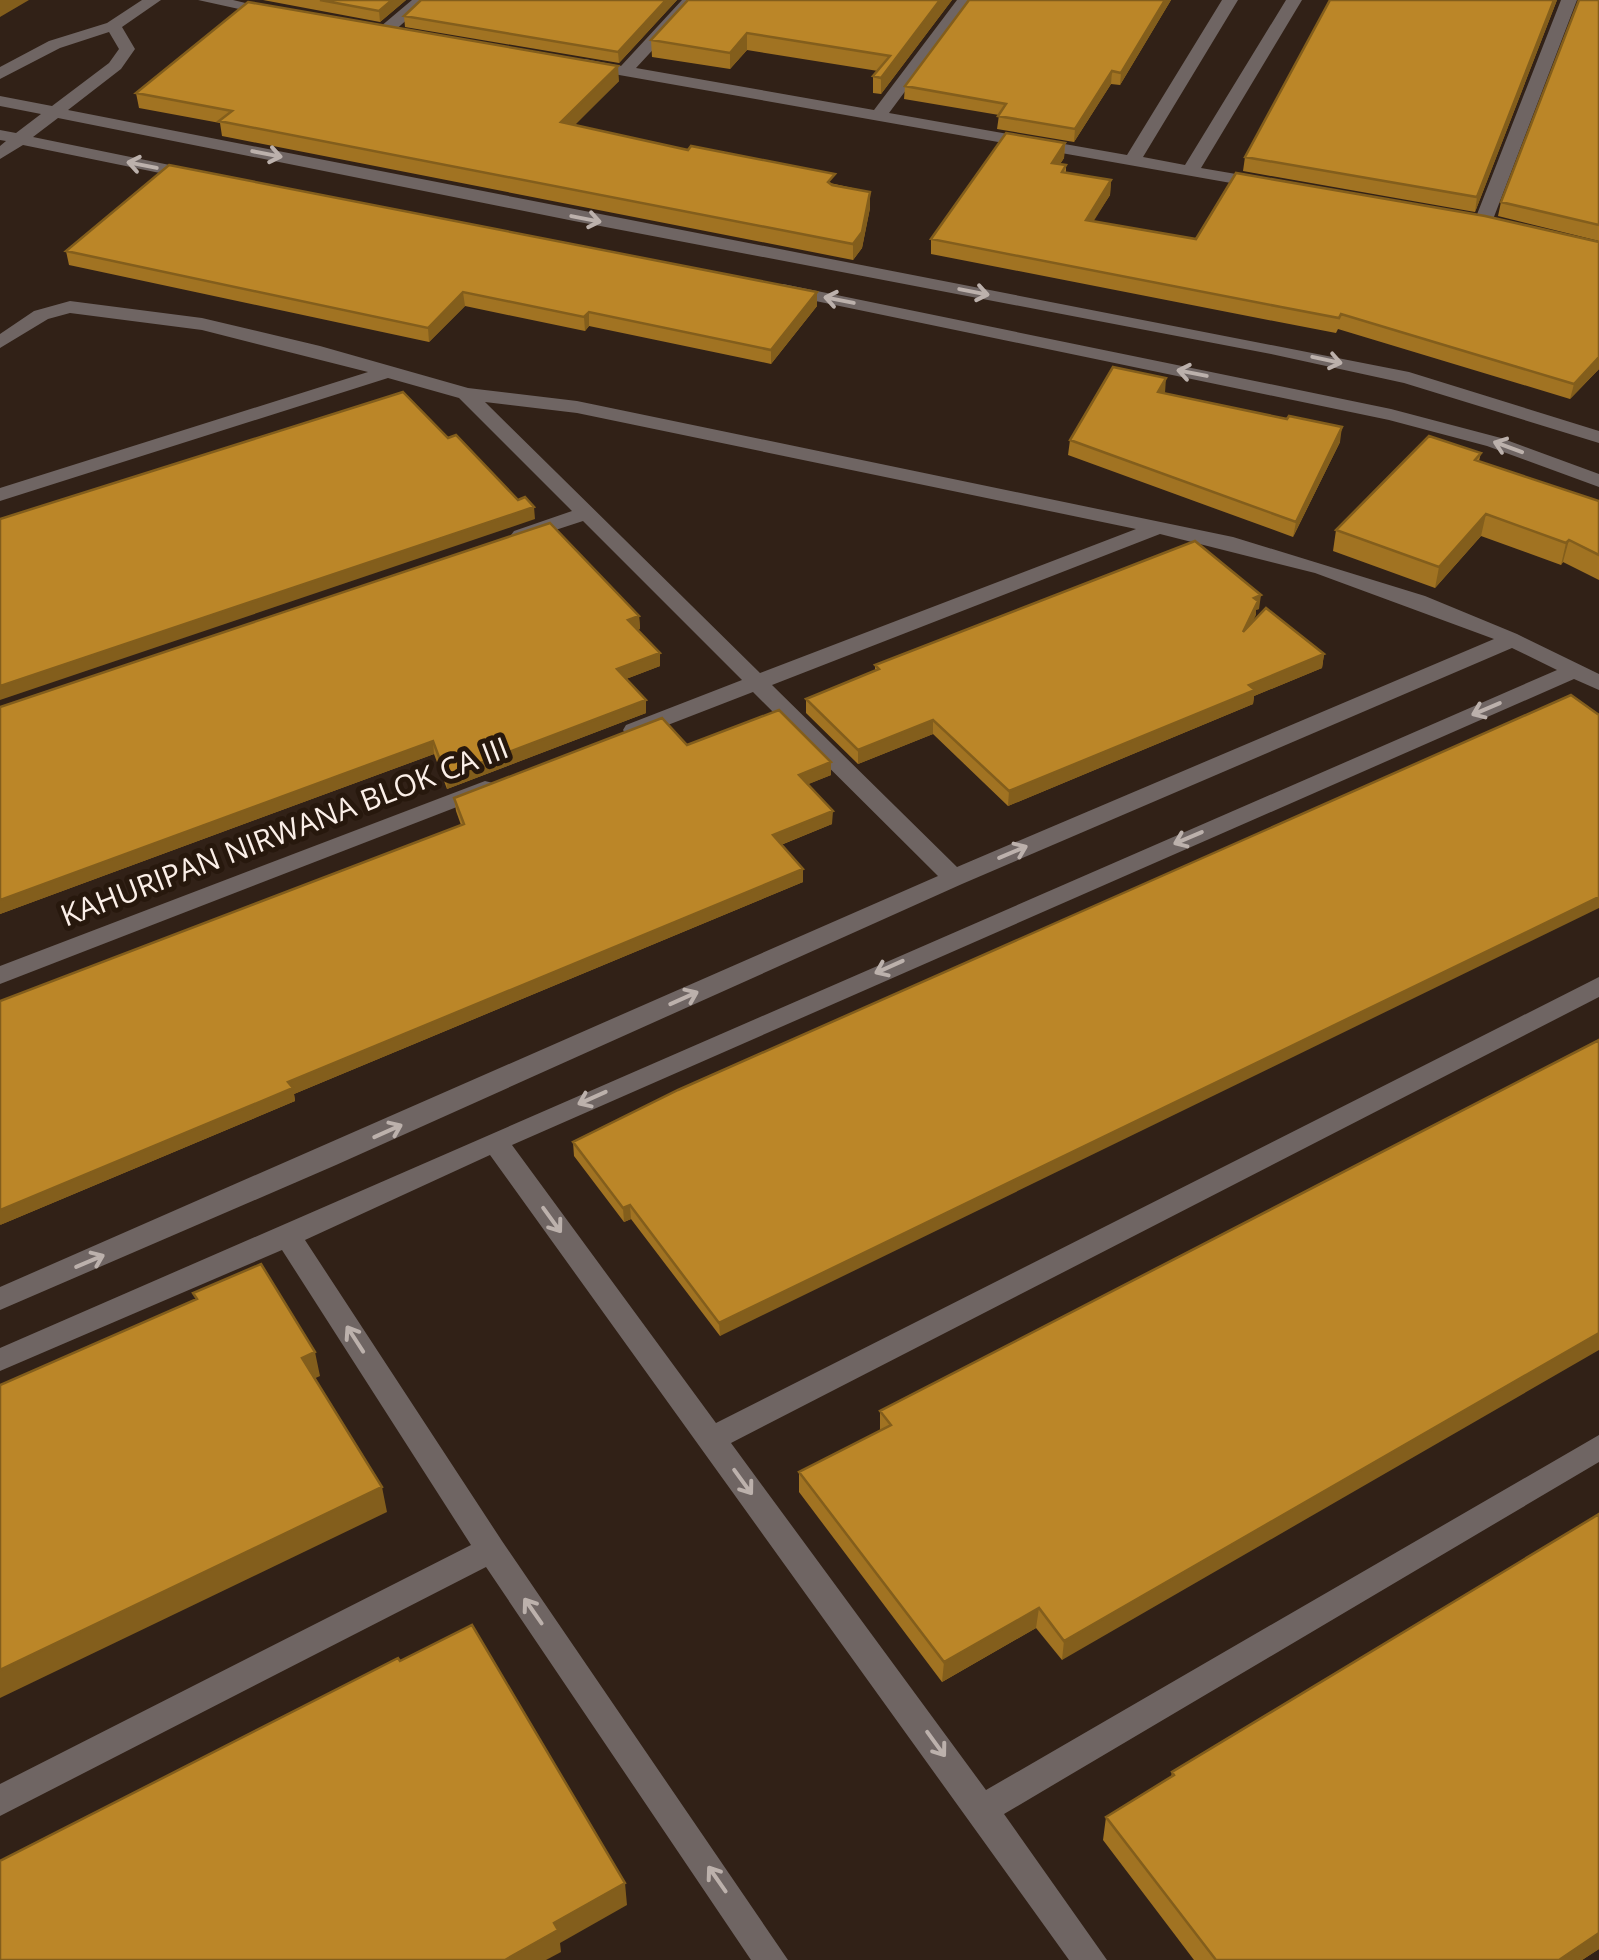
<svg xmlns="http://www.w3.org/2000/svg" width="1599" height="1960" viewBox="0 0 1599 1960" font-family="'Open Sans',sans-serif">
<rect width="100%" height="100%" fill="#312117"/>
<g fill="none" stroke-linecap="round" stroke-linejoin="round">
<path fill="#6f6563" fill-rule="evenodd" d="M142 0H161L122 27 135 49 121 69 68 110 1409 372 1599 431V443L1404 383 1271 354 574 221 58 118 33 137 199 171 208 176 199 181 23 145 0 159V146L6 141 0 140V130L16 133 41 114 0 106V96L52 106 109 63 119 49 109 32 60 48 0 79V67L49 41 107 23Z
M198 0H233L283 12 275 17Z
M412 0H429L392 33H380V27Z
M682 0H699L636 68 874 110 957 0H973L889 113 1127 155 1222 0H1238L1143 157 1185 165 1286 0H1302L1201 168 1271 180 1274 184 1265 189 585 69 577 64 585 59 621 66Z
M1561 0H1577L1492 222 1483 227 1477 226 1474 222Z
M783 284 1391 409 1501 438 1599 474V487L1487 446 1389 420 777 293 774 289Z
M70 301 202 318 320 346 468 388 577 401 1233 537 1425 596 1517 634 1599 674V690L1574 679 512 1145 716 1423 1599 977V997L731 1443 986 1790 1599 1435V1462L1004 1814 1107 1960H1069L490 1155 305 1240 502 1541 788 1960H751L486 1567 0 1816V1784L471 1545 282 1250 0 1371V1348L1557 670 1512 648 962 884 336 1165 0 1310V1287L938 876 753 692 642 735H626L623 730 626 725 742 680 583 521 528 539H514L511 535 514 531 572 511 459 398 388 378 0 501V488L368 372 202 330 70 313 48 319 0 348V334L34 311ZM485 402 577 413 1136 529 760 673ZM1160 534 1315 573 1494 639 957 867 772 685Z
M485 781 493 783 497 788 493 793 0 984V966Z"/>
</g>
<path fill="#a17322" d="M263 0H406L380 22Z
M421 0H677L619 63 405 27 404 16Z
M952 0 881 94 873 93V76L878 71 747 50 730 69 652 57 651 40Z
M969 0H1171L1120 85 1111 84 1074 142 997 129 999 115 904 99 905 86Z
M1557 0 1475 212 1243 171 1245 157Z
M1599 0V241L1498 216 1501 202Z
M619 81 574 125 870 192V208L862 248 853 260 222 136 220 123 139 108 136 93Z
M1065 143 1064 158 1060 164 1066 165V173L1111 180 1110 195 1093 221 1196 239 1599 242V369L1570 399 1338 329 1336 333 1279 322 931 254V239Z
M66 251 817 292V306L771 364 589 326 585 331 465 306 429 342 69 265Z
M1164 393 1340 442 1293 537 1068 455 1070 440Z
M1481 453 1479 461 1599 501V580L1563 562 1561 565 1481 536 1435 588 1333 551 1336 530Z
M1259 609 1256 610 1252 622 1324 654 1322 668 1254 696 1253 704 1008 806 933 734 858 764 806 713V699L875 670V665Z
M639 616 640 629 637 630 660 653V666L626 679 646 700V713L447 789 434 754 0 914V707Z
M1571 695 720 1336 631 1219 624 1222 574 1156 573 1142Z
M687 745 831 762V775L808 784 832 824 781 845 803 869V882L294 1094 295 1101 0 1225 461 825 456 811 454 798Z
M1599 1040 1062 1660 1036 1628 942 1682 799 1492V1472L880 1431V1411Z
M1172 1772 1599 1949 1582 1960H1194L1103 1840 1106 1817 1171 1777Z"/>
<path fill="#835e1c" d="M0 0H29L0 17Z
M392 0H406L380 22 379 11Z
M666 0H677L619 63 618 52Z
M940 0H952L881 94V78Z
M1165 0H1171L1120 85 1121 73Z
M1554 0H1557L1475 212 1477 197Z
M747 33V50L730 69V53Z
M618 66 619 81 562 138 561 122Z
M1112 71 1111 84 1074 142 1075 129Z
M1065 143 1064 158 1051 178 1052 163Z
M1111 180 1110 195 1085 235 1086 220Z
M870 192V208L862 248 853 260V244Z
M463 292 465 306 429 342 428 328Z
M817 292V306L771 364V350Z
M589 312V326L585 331 584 317Z
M1599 357V369L1570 399 1574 384Z
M1166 378 1165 393 1157 406 1158 392Z
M1342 427 1340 442 1293 537 1296 522Z
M534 507 535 519 0 700V686Z
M1486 514 1481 536 1435 588 1439 567Z
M1569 540 1563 562 1561 565 1566 543Z
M1261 595 1259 609 1256 610V615L1241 646 1243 632 1254 598Z
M639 616 640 629 629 633 628 620Z
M660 653V666L618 682 617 669Z
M1324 654 1322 668 1254 696 1253 704 1008 806 1009 791 1249 685Z
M646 700V713L447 789 446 776Z
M933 720V734L858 764V750Z
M433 741 434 754 0 914V900Z
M831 762V775L799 788V775Z
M833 811 832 824 773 848V835Z
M803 869V882L294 1094 295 1101 0 1225V1210L288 1082Z
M1599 897V908L720 1336 719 1323Z
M630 1205 631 1219 624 1222 623 1208Z
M1599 1333V1350L1062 1660 1064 1641Z
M315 1352 320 1376 307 1382 302 1358Z
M382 1487 387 1512 0 1698V1670Z
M1039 1608 1036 1628 942 1682 944 1662Z
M625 1883 627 1905 560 1943 561 1952 546 1960H505L554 1923Z
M1599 1933V1949L1582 1960H1559Z"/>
<path fill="#bb8628" stroke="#835e1c" stroke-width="2.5" d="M320 0H392L379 11Z
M421 0H666L618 52 404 16Z
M688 0H940L881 78 873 76 890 56 747 33 730 53 651 40Z
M969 0H1165L1121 73 1112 71 1075 129 998 116 1006 104 905 86Z
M1330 0H1554L1477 197 1245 157Z
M1579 0H1599V225L1501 202Z
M248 2 618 66 561 122 688 150 691 146 835 174 828 182 832 185 870 192 862 232 853 244 219 121 232 111 136 93Z
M1006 133 1065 143 1052 163 1066 165 1062 172 1111 180 1086 220 1196 239 1236 173 1485 216 1599 242V357L1574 384 1341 314 1339 318 1281 307 931 239Z
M169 165 817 292 771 350 589 312 584 317 463 292 428 328 66 251Z
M1113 367 1166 378 1158 392 1287 419 1289 416 1342 427 1296 522 1070 440Z
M403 392 448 438 456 435 518 500 525 497 534 507 0 686V519Z
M1429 436 1481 453 1475 460 1599 501V555L1569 540 1566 543 1486 514 1439 567 1336 530Z
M550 523 639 616 628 620 660 653 617 669 646 700 446 776 433 741 0 900V707Z
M1195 541 1261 595 1254 598 1258 601 1243 632 1266 608 1324 654 1249 685 1255 690 1009 791 933 720 858 750 806 699 879 669 875 665Z
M1571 695 1599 715V897L719 1323 630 1205 623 1208 573 1142 678 1090Z
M779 710 831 762 799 775 833 811 773 835 803 869 288 1082 293 1088 0 1210V1001L464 824 454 798 662 718 687 745Z
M1599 1040V1333L1064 1641 1039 1608 944 1662 799 1472 891 1425 880 1411Z
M261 1264 315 1352 302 1358 382 1487 0 1670V1385L197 1299 193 1293Z
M1599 1514V1933L1559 1960H1216L1106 1817 1174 1775 1172 1772Z
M472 1625 625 1883 554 1923 558 1930 505 1960H0V1861L398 1658 400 1661Z"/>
<defs><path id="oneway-shaft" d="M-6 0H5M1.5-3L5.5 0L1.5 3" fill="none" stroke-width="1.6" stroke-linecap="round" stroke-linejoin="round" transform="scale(2.5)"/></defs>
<g stroke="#bcb1ac">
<use href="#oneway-shaft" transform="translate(267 154) rotate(11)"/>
<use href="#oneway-shaft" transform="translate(142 165) rotate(-169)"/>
<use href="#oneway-shaft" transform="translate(586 219) rotate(11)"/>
<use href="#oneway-shaft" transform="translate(974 292) rotate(11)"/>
<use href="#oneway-shaft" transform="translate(839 300) rotate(-169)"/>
<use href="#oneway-shaft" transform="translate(1327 360) rotate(12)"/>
<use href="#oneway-shaft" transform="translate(1192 373) rotate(-169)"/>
<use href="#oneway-shaft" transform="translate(1508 447) rotate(-160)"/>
<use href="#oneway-shaft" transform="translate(1486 709) rotate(157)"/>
<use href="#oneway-shaft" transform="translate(1188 838) rotate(157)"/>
<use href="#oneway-shaft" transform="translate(1013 852) rotate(-23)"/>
<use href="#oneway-shaft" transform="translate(889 967) rotate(156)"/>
<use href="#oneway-shaft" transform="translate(684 998) rotate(-24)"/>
<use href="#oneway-shaft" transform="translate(592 1098) rotate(156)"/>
<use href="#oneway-shaft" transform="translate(388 1131) rotate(-24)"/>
<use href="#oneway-shaft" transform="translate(552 1220) rotate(54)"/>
<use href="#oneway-shaft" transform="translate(90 1261) rotate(-23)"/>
<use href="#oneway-shaft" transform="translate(355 1339) rotate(-123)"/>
<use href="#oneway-shaft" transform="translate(743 1482) rotate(54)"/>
<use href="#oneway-shaft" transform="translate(533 1611) rotate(-125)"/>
<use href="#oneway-shaft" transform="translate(936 1744) rotate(54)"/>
<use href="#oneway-shaft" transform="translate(717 1879) rotate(-125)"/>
</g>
<g text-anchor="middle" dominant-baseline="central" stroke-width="10" stroke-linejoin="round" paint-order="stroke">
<g font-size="30" fill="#fbefe8" stroke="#27180d">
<text transform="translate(284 831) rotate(-21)">KAHURIPAN NIRWANA BLOK CA III</text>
</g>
</g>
</svg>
